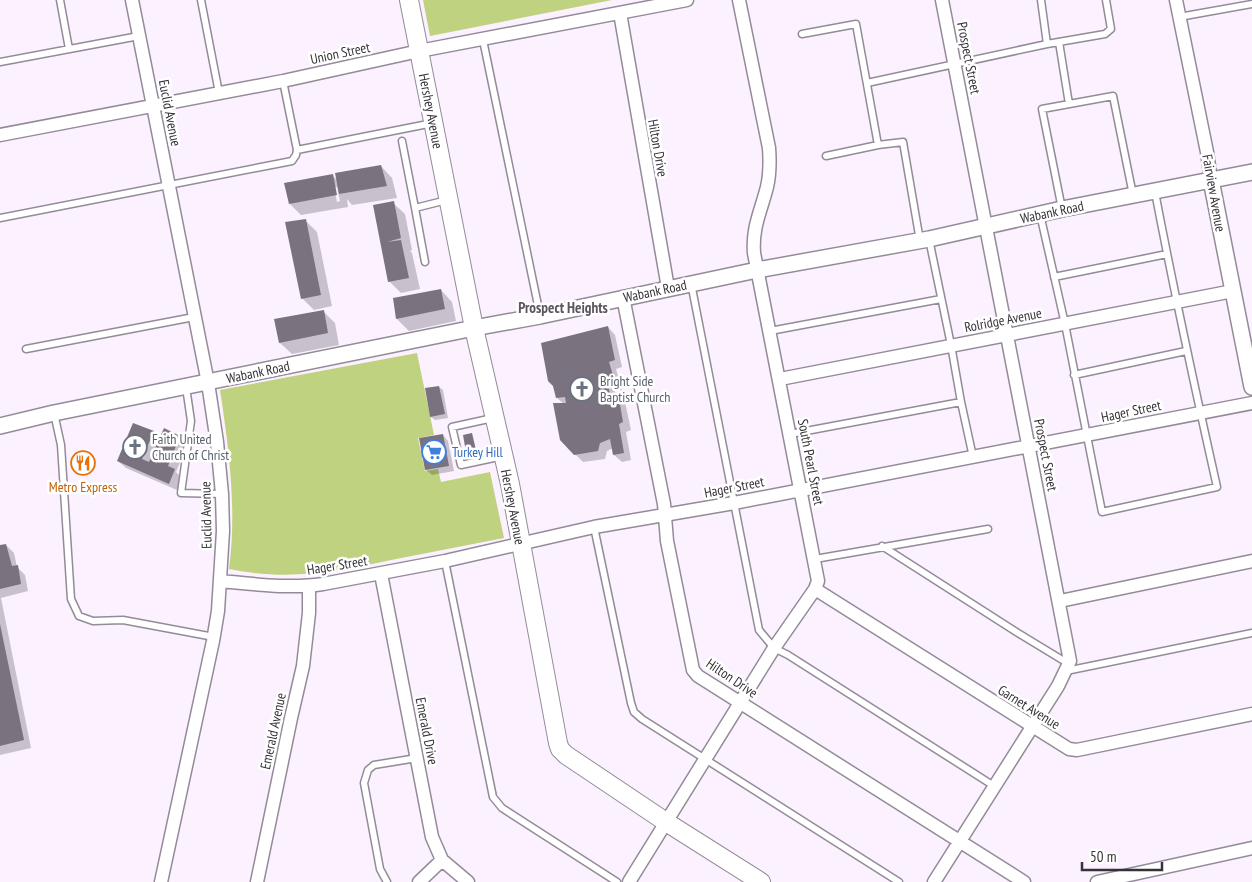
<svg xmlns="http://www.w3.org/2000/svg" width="1252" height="882" viewBox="0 0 1252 882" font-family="'PT Sans Narrow',sans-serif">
<rect width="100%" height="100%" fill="#fbf1ff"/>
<path fill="#bfd27f" d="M423 0H612L430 36Z
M417 353 434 435 418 438 425 471 438 469 441 482 490 472 504 538C466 545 429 553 391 560 333 572 289 581 229 569 237 510 229 449 220 390Z"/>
<path fill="#0003" fill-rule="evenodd" d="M381 166 392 178 397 198 352 205 347 199 348 207 301 215 290 204 332 175 338 181ZM334 187H337L340 201 337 202Z
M393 203 405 214 412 250 410 251 412 253 420 289 401 293 389 281 374 206Z
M305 220 317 232 332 306 314 310 302 298Z
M441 290 452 302 456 321 409 331 397 319 394 299Z
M323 311 335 323 339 345 292 354 280 343 276 320Z
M608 327 615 335 622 367 616 369 622 390 615 391 616 395H618L625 402 631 430 626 432 631 460 622 462 614 455 613 448 607 451 605 459 583 462 561 440 564 404 557 398Z
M439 387 443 390 448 418 435 420 431 417Z
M164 430 180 437 187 445 176 472 182 478 177 490 126 468 118 461 153 432 160 440Z
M443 435 448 441 454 471 432 475 426 470Z
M472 435 476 452 469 453 467 452Z
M6 545 14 553 17 567 25 575 28 591 1 598 31 748 0 755V546Z"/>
<path fill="#7a727e" d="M381 165 387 186 339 194 335 173Z
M333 174 337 195 289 204 284 183Z
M394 201 401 238 387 242 401 240 409 278 388 282 373 205Z
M306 219 321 295 301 299 285 222Z
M441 289 445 309 396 319 393 298Z
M324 310 328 333 279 343 274 319Z
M608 326 615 360 609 362 615 382 608 384 610 395 618 393 623 422 619 424 624 453 613 455 610 439 600 443 598 451 574 455 560 440 553 403H566L565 397 556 398 553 386 548 381 541 343Z
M439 386 445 414 430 417 425 388Z
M133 423 154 431 142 459 149 462 164 428 180 436 168 466 175 469 169 484 117 461Z
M472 433 476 450 466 452 463 435Z
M443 434 449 466 425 470 419 438Z
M6 544 12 566 18 565 21 584 0 589V545Z
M0 624 24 740 0 746Z"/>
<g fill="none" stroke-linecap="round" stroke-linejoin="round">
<g stroke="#938b97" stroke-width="9">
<path id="service" d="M60 0 69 49
M201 0 219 93
M1041 0 1047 44
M1179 17 1252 4
M802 34 856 24 878 145
M483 40 540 315
M1059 42 1069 104
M0 62 139 36
M867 83 1047 44 1105 34 1111 29 1106 0
M402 141 415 208
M297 150 433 123
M826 156 878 145 903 142 920 241
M1062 209 1042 109 1113 96 1133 195
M1040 214 1065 324 1102 512 1217 487C1195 389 1174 291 1155 192
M0 218 292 161 296 155 297 150 283 81
M929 239 951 345 961 402 973 457
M425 262 415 208 447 200
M1054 277 1167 254
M691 283 759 630 774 648 788 655 994 786
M770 331 941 299
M26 349 194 317
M1074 375 1186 351
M186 387 191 421 181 493 222 494
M54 413 61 445 71 599 79 616 93 621 123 620 214 637
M493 418 452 427 461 465 503 456
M790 434 961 402
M594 527 631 703 634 712 642 719 899 882
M882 546 1018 633 1069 664
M815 559 988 529
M445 561 493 797 502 808 617 882
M1066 671 1252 633
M387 882 380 869 364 783 368 770 374 765 417 758"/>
</g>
<g stroke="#938b97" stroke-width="15">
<path id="minor" d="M132 0 208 383 217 442 222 494 223 531 218 611 213 641 161 882
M1176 0 1207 152 1211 180
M620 13 668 288
M0 135 283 81 419 51 687 0
M623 297 664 504 667 541 693 670 698 676 1024 882
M780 379 1233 291
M381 574 432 837 442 860 468 882
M220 581C254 584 289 589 323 584L445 561 594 527 734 503 1252 403
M815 589 1069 749 1077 750 1252 714
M1060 601 1252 561
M257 882 291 718 303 666 309 613V586
M419 882 442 860
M629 882 774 648 815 589 818 581 754 253C752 227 761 211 767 187 770 174 770 161 769 148L739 0
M934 882 1058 686 1070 661 942 0
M1097 882 1252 848"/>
</g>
<g stroke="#938b97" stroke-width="18">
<path id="tertiary" d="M1211 180 1252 387
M0 426 54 413 474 328 540 316 757 270 929 239 1062 209 1252 172"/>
</g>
<g stroke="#938b97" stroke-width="20">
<path id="secondary" d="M409 0 474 328 510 484 558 743 560 749 566 755 666 822 761 882"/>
</g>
<use href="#service" stroke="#fff" stroke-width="6"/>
<use href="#minor" stroke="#fff" stroke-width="12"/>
<use href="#tertiary" stroke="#fff" stroke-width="15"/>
<use href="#secondary" stroke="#fff" stroke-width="18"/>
</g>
<defs>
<g id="church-ring" transform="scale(1.25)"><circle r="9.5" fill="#fff" stroke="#6b7280" stroke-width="1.5"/><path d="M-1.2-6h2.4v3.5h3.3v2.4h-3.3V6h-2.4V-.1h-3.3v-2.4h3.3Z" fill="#6b7280"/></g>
<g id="supermarket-ring" transform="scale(1.25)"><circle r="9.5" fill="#fff" stroke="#3f7fe0" stroke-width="1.5"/><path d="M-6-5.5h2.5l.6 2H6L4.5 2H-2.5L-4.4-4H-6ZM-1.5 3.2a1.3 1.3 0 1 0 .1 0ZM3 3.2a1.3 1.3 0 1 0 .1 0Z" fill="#3f7fe0"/></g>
<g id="restaurant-ring" transform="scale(1.25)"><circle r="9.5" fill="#fff" stroke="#e8710a" stroke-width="1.5"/><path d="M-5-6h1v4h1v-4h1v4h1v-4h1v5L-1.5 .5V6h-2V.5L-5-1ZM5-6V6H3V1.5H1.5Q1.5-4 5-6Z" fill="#e8710a"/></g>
</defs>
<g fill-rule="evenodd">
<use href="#church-ring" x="582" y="389"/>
<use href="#church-ring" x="135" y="447"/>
<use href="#supermarket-ring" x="434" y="452"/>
<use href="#restaurant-ring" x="83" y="463"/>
</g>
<g text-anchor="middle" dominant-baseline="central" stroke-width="5" stroke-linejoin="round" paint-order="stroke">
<g font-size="14" fill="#363338" stroke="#fff">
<text transform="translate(340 53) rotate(-12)">Union Street</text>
<text transform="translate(969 58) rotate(79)">Prospect Street</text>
<text transform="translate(431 111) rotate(79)">Hershey Avenue</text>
<text transform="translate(170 113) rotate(79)">Euclid Avenue</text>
<text transform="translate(658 148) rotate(80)">Hilton Drive</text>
<text transform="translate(1214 193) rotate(80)">Fairview Avenue</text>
<text transform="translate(1052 212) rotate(-12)">Wabank Road</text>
<text transform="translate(655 291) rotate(-12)">Wabank Road</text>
<text transform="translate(1003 320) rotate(-11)">Rolridge Avenue</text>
<text transform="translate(258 372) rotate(-12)">Wabank Road</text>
<text transform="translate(1131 411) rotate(-12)">Hager Street</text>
<text transform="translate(1046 455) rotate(79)">Prospect Street</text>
<text transform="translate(811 462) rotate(79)">South Pearl Street</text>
<text transform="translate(734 487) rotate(-11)">Hager Street</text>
<text transform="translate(513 507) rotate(79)">Hershey Avenue</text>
<text transform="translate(206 515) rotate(-91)">Euclid Avenue</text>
<text transform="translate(337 565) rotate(-9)">Hager Street</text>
<text transform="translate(732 678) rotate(34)">Hilton Drive</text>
<text transform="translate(1029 707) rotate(32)">Garnet Avenue</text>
<text transform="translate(273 731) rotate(-78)">Emerald Avenue</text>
<text transform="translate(427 731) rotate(79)">Emerald Drive</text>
</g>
<g font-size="14" fill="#5b616d" stroke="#fff" text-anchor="start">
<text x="600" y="381">Bright Side<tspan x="600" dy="16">Baptist Church</tspan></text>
<text x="152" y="439">Faith United<tspan x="152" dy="16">Church of Christ</tspan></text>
</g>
<g font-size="14" fill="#366cbe" stroke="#fff" text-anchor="start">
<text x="452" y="452">Turkey Hill</text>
</g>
<g font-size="14" fill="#c56008" stroke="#fff">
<text x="83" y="487">Metro Express</text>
</g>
<g font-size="15" font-weight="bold" fill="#5c5560" stroke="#fff">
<text x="563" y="307">Prospect Heights</text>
</g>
</g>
<path d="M1082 862v8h80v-8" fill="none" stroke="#363338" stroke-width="2.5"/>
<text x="1090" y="862" font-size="15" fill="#363338" stroke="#ffffff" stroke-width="4" paint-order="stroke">50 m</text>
</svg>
